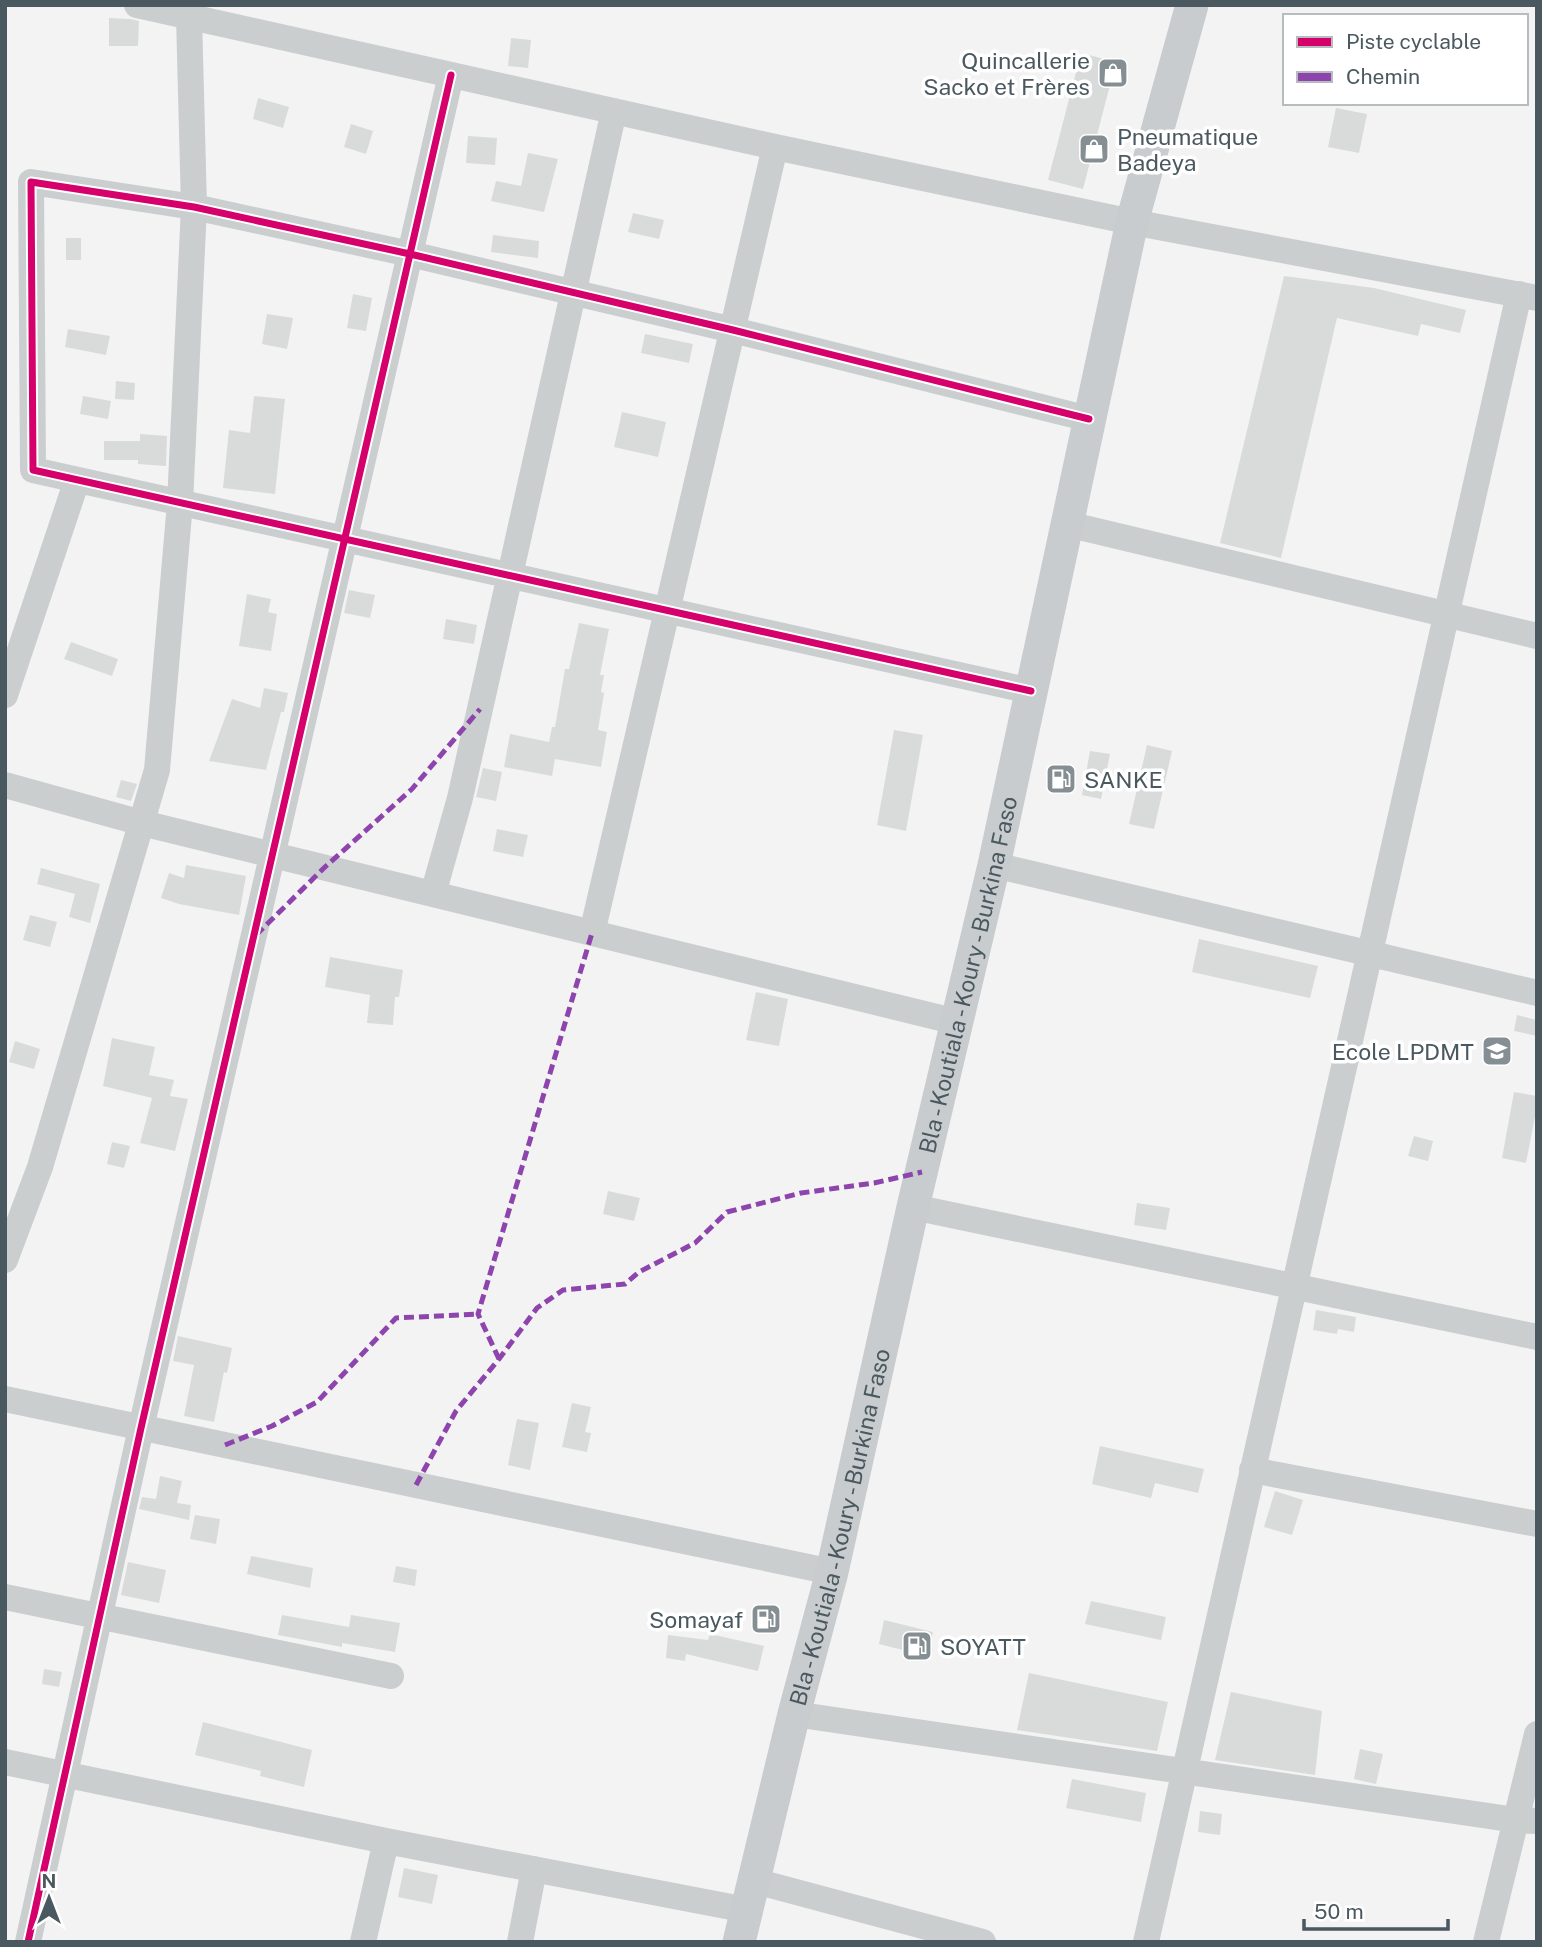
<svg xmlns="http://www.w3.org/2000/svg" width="1542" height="1947" viewBox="0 0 1542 1947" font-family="'Public Sans',sans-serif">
<rect width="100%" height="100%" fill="#f3f3f3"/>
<path fill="#d9dbdb" d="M109 18 130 19 139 21 138 46H109Z
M511 38 531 40 528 68 508 66Z
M1081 53 1116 62 1083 189 1048 180Z
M258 98 289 107 283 128 253 119Z
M1336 108 1367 114 1359 153 1328 147Z
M351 124 373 131 366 154 344 147Z
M468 136 497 138 495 165 466 163Z
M528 153 558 159 544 212 491 201 496 181 521 186Z
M633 213 664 220 659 239 628 232Z
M493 235 539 241 538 258 491 252Z
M66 238H81V260H66Z
M1284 276 1374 288 1466 310 1460 333 1421 324 1418 336 1337 318 1281 558 1220 543Z
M353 294 372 298 366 331 347 328Z
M267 314 293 318 287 349 262 344Z
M68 329 110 336 106 355 65 347Z
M645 334 693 344 689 363 641 353Z
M116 381 135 383 134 400 115 399Z
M83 396 111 401 108 419 80 414Z
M254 396 285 399 275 494 223 488 229 430 250 433Z
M622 412 666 422 658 457 614 447Z
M140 434 167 436 166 466 138 464V460H104V441H140Z
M349 590 375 595 370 618 344 613Z
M247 594 271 599 268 612 277 614 271 651 239 646Z
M446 619 477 625 474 644 443 639Z
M579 623 609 629 600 675H604L601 692 604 693 598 730 607 732 601 767 555 759 552 776 504 767 510 734 549 742 552 727H555L565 669H569Z
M71 642 118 659 112 676 64 659Z
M264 688 288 693 284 712H281L266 770 209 761 232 699 260 708Z
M894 730 923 735 906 831 877 825Z
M1147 745 1172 751 1154 829 1129 824Z
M1090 751 1110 754 1101 799 1082 795Z
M483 768 502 772 496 801 476 797Z
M121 780 137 784 131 801 116 797Z
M497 829 528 835 523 857 493 851Z
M186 865 246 876 239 915 179 904 161 898 169 873 184 878Z
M41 868 100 884 90 923 69 917 75 894 37 884Z
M30 915 57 922 50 947 23 940Z
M1199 939 1318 966 1310 998 1192 972Z
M330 957 403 970 399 997H395L393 1025 367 1023 370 995 325 987Z
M756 992 788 999 779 1046 746 1040Z
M1517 1015 1537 1020V1036L1514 1031Z
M112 1038 155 1047 149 1075 174 1080 170 1096 188 1099 175 1151 140 1143 152 1098 103 1086Z
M15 1041 40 1049 34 1069 9 1062Z
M1514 1092 1537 1096V1106L1526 1163 1502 1158Z
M1414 1136 1433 1141 1428 1161 1408 1156Z
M112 1142 130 1146 124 1168 107 1164Z
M608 1191 640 1198 634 1221 603 1214Z
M1137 1203 1170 1208 1166 1230 1134 1225Z
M1316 1310 1356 1317 1354 1332 1338 1329 1337 1334 1313 1330Z
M178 1336 232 1348 227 1373 224 1372 214 1422 184 1416 194 1365 173 1361Z
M572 1403 591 1407 585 1432 591 1433 587 1452 562 1447Z
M517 1419 539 1423 530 1470 508 1465Z
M1100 1446 1204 1469 1198 1493 1155 1483 1151 1498 1092 1484Z
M160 1476 182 1481 177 1503 191 1505 189 1520 139 1509 142 1497 156 1499Z
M1275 1491 1303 1500 1292 1535 1264 1527Z
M195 1515 220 1519 216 1544 190 1539Z
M251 1556 313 1568 310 1588 247 1574Z
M128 1562 166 1570 159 1603 121 1595Z
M396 1566 417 1570 415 1586 393 1582Z
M1091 1601 1166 1617 1161 1640 1085 1624Z
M282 1615 349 1627 351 1615 400 1623 395 1652 342 1643V1647L278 1635Z
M884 1620 933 1632 927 1656 879 1644Z
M710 1634 764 1646 758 1671 686 1654 685 1661 666 1658 668 1635 708 1640Z
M44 1669 62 1672 59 1687 42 1684Z
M1029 1673 1168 1702 1157 1751 1017 1730Z
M1231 1692 1322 1711 1315 1775 1215 1760Z
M203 1722 312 1750 304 1787 260 1776 261 1771 195 1755Z
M1360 1749 1383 1754 1376 1784 1354 1779Z
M1072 1779 1146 1793 1141 1822 1066 1808Z
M1200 1811 1222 1814 1220 1835 1198 1832Z
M404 1868 438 1875 432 1904 398 1897Z"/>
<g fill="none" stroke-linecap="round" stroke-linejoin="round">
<path stroke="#cacecf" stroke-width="26" d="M137 5 775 147 1132 222 1537 298
M1067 524 1537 636
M1031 691 33 470 31 182 194 207 410 254 733 330 1089 419
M5 695 77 480
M5 785 142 823 957 1022
M994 865 1537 993
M433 894 460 798 614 111
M592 933 775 147
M913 1207 1537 1337
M5 1260 40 1167 157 770 180 503 194 207 189 17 191 5
M5 1399 832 1572
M1252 1470 1537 1524
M5 1597 391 1676
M794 1714 1516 1820 1537 1821
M5 1762 386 1841 747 1910
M755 1881 983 1942
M28 1942 141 1428 451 75
M363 1942 386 1841
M520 1942 534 1869
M1146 1942 1519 294
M1486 1942 1537 1734"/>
<path stroke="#c8ccce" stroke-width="33" id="s1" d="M739 1942 794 1714 832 1572 913 1207 994 865 1132 222 1192 5"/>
<path stroke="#8e44ad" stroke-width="5" stroke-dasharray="10 5" stroke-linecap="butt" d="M256 935 325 867 412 789 480 709
M499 1359 478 1314 592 933
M225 1445 272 1426 317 1402 396 1318 478 1314
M416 1485 456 1411 499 1359 537 1308 563 1290 625 1284 639 1272 695 1243 727 1212 801 1193 874 1183 922 1172"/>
<g stroke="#fff" stroke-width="11">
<path id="cycleway" d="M1031 691 33 470 31 182 194 207 410 254 733 330 1089 419
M28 1942 141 1428 451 75"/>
</g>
<use href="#cycleway" stroke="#d6006c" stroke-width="7"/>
</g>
<defs>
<g id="shop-square" transform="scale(1.575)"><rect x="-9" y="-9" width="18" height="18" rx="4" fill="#858e93" stroke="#fff"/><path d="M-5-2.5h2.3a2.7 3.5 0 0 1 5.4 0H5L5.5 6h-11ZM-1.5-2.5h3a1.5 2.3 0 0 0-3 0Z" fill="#fff"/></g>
<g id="fuel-square" transform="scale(1.575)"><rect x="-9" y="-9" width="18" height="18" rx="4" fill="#858e93" stroke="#fff"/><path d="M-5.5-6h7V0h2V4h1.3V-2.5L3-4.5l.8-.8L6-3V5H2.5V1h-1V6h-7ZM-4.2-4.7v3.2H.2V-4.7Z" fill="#fff"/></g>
<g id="school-square" transform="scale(1.575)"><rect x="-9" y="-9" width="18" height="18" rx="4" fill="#858e93" stroke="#fff"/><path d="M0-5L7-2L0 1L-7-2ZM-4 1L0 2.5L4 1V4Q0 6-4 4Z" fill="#fff"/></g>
</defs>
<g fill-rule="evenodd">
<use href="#shop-square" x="1113" y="73"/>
<use href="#shop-square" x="1094" y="149"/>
<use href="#fuel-square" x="1061" y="779"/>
<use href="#school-square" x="1497" y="1051"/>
<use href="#fuel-square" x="766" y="1619"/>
<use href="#fuel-square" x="917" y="1646"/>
</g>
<g text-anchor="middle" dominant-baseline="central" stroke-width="7" stroke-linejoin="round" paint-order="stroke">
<g font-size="23" fill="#4a585f" stroke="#fff" text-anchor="end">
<text x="1090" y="60">Quincallerie<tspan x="1090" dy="26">Sacko et Frères</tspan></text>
<text x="1117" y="136" text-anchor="start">Pneumatique<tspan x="1117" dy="26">Badeya</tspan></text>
<text x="1084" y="779" text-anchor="start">SANKE</text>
<text x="1474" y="1051">Ecole LPDMT</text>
<text x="743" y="1619">Somayaf</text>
<text x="940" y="1646" text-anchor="start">SOYATT</text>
</g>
<g font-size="23" fill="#4a585f" stroke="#fff">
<text stroke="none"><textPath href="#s1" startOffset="994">Bla - Koutiala - Koury - Burkina Faso</textPath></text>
<text stroke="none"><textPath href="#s1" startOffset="427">Bla - Koutiala - Koury - Burkina Faso</textPath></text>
</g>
</g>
<rect width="1542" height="1947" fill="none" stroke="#4a585f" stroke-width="14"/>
<rect x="1283" y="14" width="245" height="91" fill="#ffffff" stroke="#b7bcbf" stroke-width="2"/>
<rect x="1297" y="37" width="35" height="10" fill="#d6006c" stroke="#b7bcbf" stroke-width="2"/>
<text x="1346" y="49" font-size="21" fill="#4a585f">Piste cyclable</text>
<rect x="1297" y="72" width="35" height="10" fill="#8e44ad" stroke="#b7bcbf" stroke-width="2"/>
<text x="1346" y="84" font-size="21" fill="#4a585f">Chemin</text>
<g transform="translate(49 1898)" stroke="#ffffff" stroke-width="5" paint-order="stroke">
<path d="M0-5L12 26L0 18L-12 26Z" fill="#4a585f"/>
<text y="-10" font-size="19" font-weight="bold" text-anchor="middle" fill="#4a585f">N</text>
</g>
<path d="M1304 1919v10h144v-10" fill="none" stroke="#4a585f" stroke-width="3.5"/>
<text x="1314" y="1919" font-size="21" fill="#4a585f" stroke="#ffffff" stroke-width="5" paint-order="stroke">50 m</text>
</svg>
